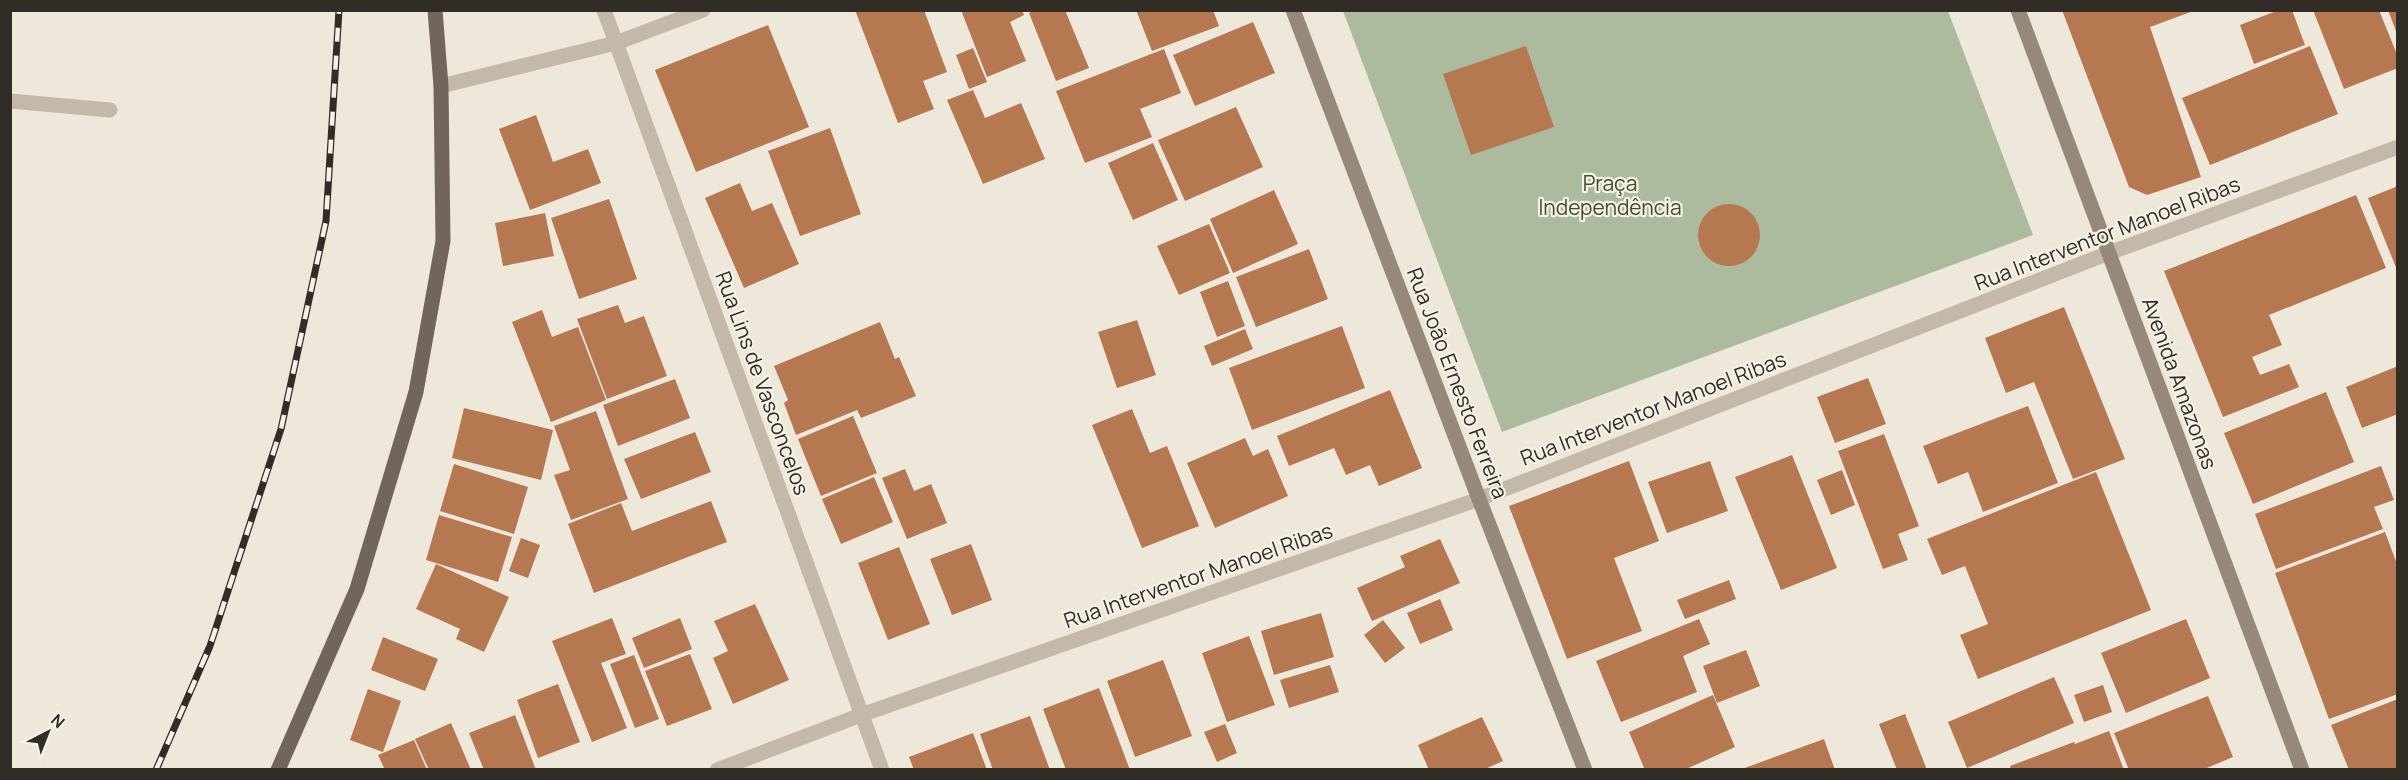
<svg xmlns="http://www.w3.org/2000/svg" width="2408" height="780" viewBox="0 0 2408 780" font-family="Manrope,sans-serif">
<rect width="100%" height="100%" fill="#eee8db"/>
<path fill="#acbb9d" d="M1343 11H1948L2033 235 1502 432Z"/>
<path fill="#b67851" d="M855 10H924L947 72 923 81 934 109 898 123Z
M961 10H1022L1024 15 1010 22 1026 61 987 77Z
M1036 10H1065L1089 68 1056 81 1029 13Z
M1136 10H1213L1219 26 1152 51Z
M2062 10H2196L2150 27 2201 177 2147 195 2129 187Z
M2279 10H2292L2305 45 2254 64 2240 25Z
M2313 10H2379L2398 57V68L2344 89Z
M2388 10H2398V34H2397Z
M1253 22 1275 73 1195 106 1173 55Z
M768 25 809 127 696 172 655 70Z
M1526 46 1554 127 1471 155 1443 74Z
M2310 46 2338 114 2210 165 2182 98Z
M973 48 987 82 969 89 956 55Z
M1164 49 1181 93 1140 109 1152 137 1085 163 1056 91Z
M973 90 985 118 1021 103 1045 159 983 184 947 100Z
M1236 107 1263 167 1185 201 1158 140Z
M536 115 553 162 588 149 601 183 530 210 499 129Z
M830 128 861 214 800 236 768 151Z
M1153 143 1178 200 1133 220 1108 163Z
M740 183 752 211 772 203 799 264 744 288 705 198Z
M2398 186V270H2397L2368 198Z
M1274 190 1298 244 1233 273 1210 219Z
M2356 195 2386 268 2269 315 2282 345 2252 357 2260 375 2289 364 2299 387 2223 417 2164 271Z
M609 199 637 279 579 299 551 218Z
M1698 235a31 31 0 1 1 62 0a31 31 0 1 1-62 0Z
M545 213 554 256 503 266 495 223Z
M1209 224 1230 273 1179 295 1157 246Z
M1309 249 1328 299 1256 327 1236 277Z
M1228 281 1245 326 1217 337 1200 292Z
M618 305 625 323 644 316 667 376 607 399 577 319Z
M2064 307 2125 459 2073 479 2034 382 2006 393 1985 338Z
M542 310 552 337 578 327 606 400 551 422 512 322Z
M1137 320 1156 375 1117 388 1098 332Z
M880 322 895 359 899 357 916 396 861 418 857 410 796 435 784 403 788 400 774 366Z
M1342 326 1365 388 1252 430 1229 368Z
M1245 329 1253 349 1212 366 1204 346Z
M2398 366V414L2362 428 2346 387Z
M1868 378 1886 424 1835 443 1817 397Z
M675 379 690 418 618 446 603 405Z
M1390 390 1422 468 1379 486 1370 465 1346 475 1334 448 1289 466 1277 436Z
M2326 392 2354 462 2253 504 2224 433Z
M2028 406 2058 483 1983 512 1968 472 1938 484 1923 446Z
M464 408 553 430 541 480 452 458Z
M1132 409 1150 453 1167 446 1199 526 1142 548 1092 425Z
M596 411 628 499 571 520 554 475 570 470 554 426Z
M853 416 877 473 821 496 798 439Z
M695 432 711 472 641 499 624 459Z
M1884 434 1919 526 1898 534 1908 560 1883 569 1838 451Z
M1245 438 1253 456 1268 449 1288 496 1215 528 1187 463Z
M1792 455 1837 568 1781 590 1735 477Z
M1629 461 1659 541 1614 558 1642 631 1567 659 1509 506Z
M1710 461 1728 511 1667 533 1648 482Z
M454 464 528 487 514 534 440 511Z
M2381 466 2394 500 2374 507 2383 529 2276 569 2255 514Z
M905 469 914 491 931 484 947 523 907 539 882 478Z
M1842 470 1855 505 1831 515 1817 480Z
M2096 472 2151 610 1978 679 1960 635 1988 624 1965 566 1942 575 1927 539Z
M874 477 893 522 841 544 822 499Z
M711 501 727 542 594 593 568 524 621 503 632 531Z
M439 515 512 537 498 582 426 560Z
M2385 532 2398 567V694L2329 719 2275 573Z
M521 538 540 545 528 578 509 571Z
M1440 539 1460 583 1372 621 1357 588 1405 567 1400 556Z
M971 544 992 600 952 615 930 559Z
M899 547 930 624 888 640 858 563Z
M436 564 509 597 484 652 456 639 460 629 416 609Z
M1729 580 1736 599 1685 619 1677 600Z
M1440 599 1453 630 1420 644 1407 613Z
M755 604 789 680 733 704 713 658 728 651 714 621Z
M1321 613 1334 657 1274 675 1261 631Z
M612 618 626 654 601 663 627 728 592 742 552 641Z
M680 618 692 649 644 668 632 638Z
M1699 619 1710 644 1683 656 1697 692 1621 722 1596 661Z
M2186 619 2210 678 2126 713 2101 653Z
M1383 620 1405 648 1385 663 1364 635Z
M1249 636 1275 705 1227 722 1202 653Z
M383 637 438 659 425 691 371 670Z
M1746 650 1760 686 1717 703 1703 666Z
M690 654 712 709 667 726 645 671Z
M634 655 659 719 635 728 610 664Z
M1163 660 1192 736 1135 757 1107 681Z
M1330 665 1339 692 1289 708 1280 680Z
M2054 677 2074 723 1967 768 1948 722Z
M558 684 580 742 538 758 517 700Z
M2103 685 2112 712 2084 722 2074 695Z
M1099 688 1130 770H1066L1043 709Z
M368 689 401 701 383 752 350 740Z
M1713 695 1735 747 1684 770H1645L1629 732Z
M2208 696 2233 757 2202 770H2129L2114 733Z
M2398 699V770H2349L2331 725Z
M1905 714 1927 770H1897L1879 724Z
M515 715 536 770H484L469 733Z
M1030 716 1050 770H993L980 734Z
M1482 717 1503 761 1483 770H1429L1418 745Z
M451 723 471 770H429L415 739Z
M1225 724 1237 753 1217 762 1204 732Z
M2109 731 2124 770H2011L2010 766 2074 742 2075 744Z
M973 733 987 770H914L909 757Z
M1824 739 1835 770H1743L1742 769Z
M414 740 427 770H385L378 755Z"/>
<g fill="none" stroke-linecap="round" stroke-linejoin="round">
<path stroke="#c4b9a8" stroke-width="15" d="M604 10 882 770
M441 86 616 43 703 10
M10 101 110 110
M717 770 861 715 1479 499 2109 253 2398 147"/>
<path stroke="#97897a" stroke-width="15" d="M1293 10 1479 499 1585 770
M2018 10 2302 770"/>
<path stroke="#72665a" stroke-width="15" d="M278 770 357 589 416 392 443 241 441 86 435 10"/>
<g stroke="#322c27" stroke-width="7">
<path id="rail" d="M156 770 210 646 281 429 326 221 339 10"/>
</g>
<use href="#rail" stroke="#f6f1e6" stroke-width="4.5" stroke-dasharray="14" stroke-linecap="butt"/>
</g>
<g text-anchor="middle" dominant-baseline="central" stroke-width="4.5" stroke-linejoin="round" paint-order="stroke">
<g font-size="21" fill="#3d4d2e" stroke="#f6f1e6">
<text x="1610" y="183">Praça<tspan x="1610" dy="24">Independência</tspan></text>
</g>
<g font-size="21" fill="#322c27" stroke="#f6f1e6">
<text transform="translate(2107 233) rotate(-21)">Rua Interventor Manoel Ribas</text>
<text transform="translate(763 383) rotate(70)">Rua Lins de Vasconcelos</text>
<text transform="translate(1458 383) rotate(69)">Rua João Ernesto Ferreira</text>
<text transform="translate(2180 383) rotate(70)">Avenida Amazonas</text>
<text transform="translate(1653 408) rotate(-21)">Rua Interventor Manoel Ribas</text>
<text transform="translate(1198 575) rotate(-19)">Rua Interventor Manoel Ribas</text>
</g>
</g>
<rect width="2408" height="780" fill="none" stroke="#322c27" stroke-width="24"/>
<g transform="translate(48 732) rotate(42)" stroke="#f6f1e6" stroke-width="4.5" paint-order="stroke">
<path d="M0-4.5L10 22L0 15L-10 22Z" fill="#322c27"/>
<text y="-9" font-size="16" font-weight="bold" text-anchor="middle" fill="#322c27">N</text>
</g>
</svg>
